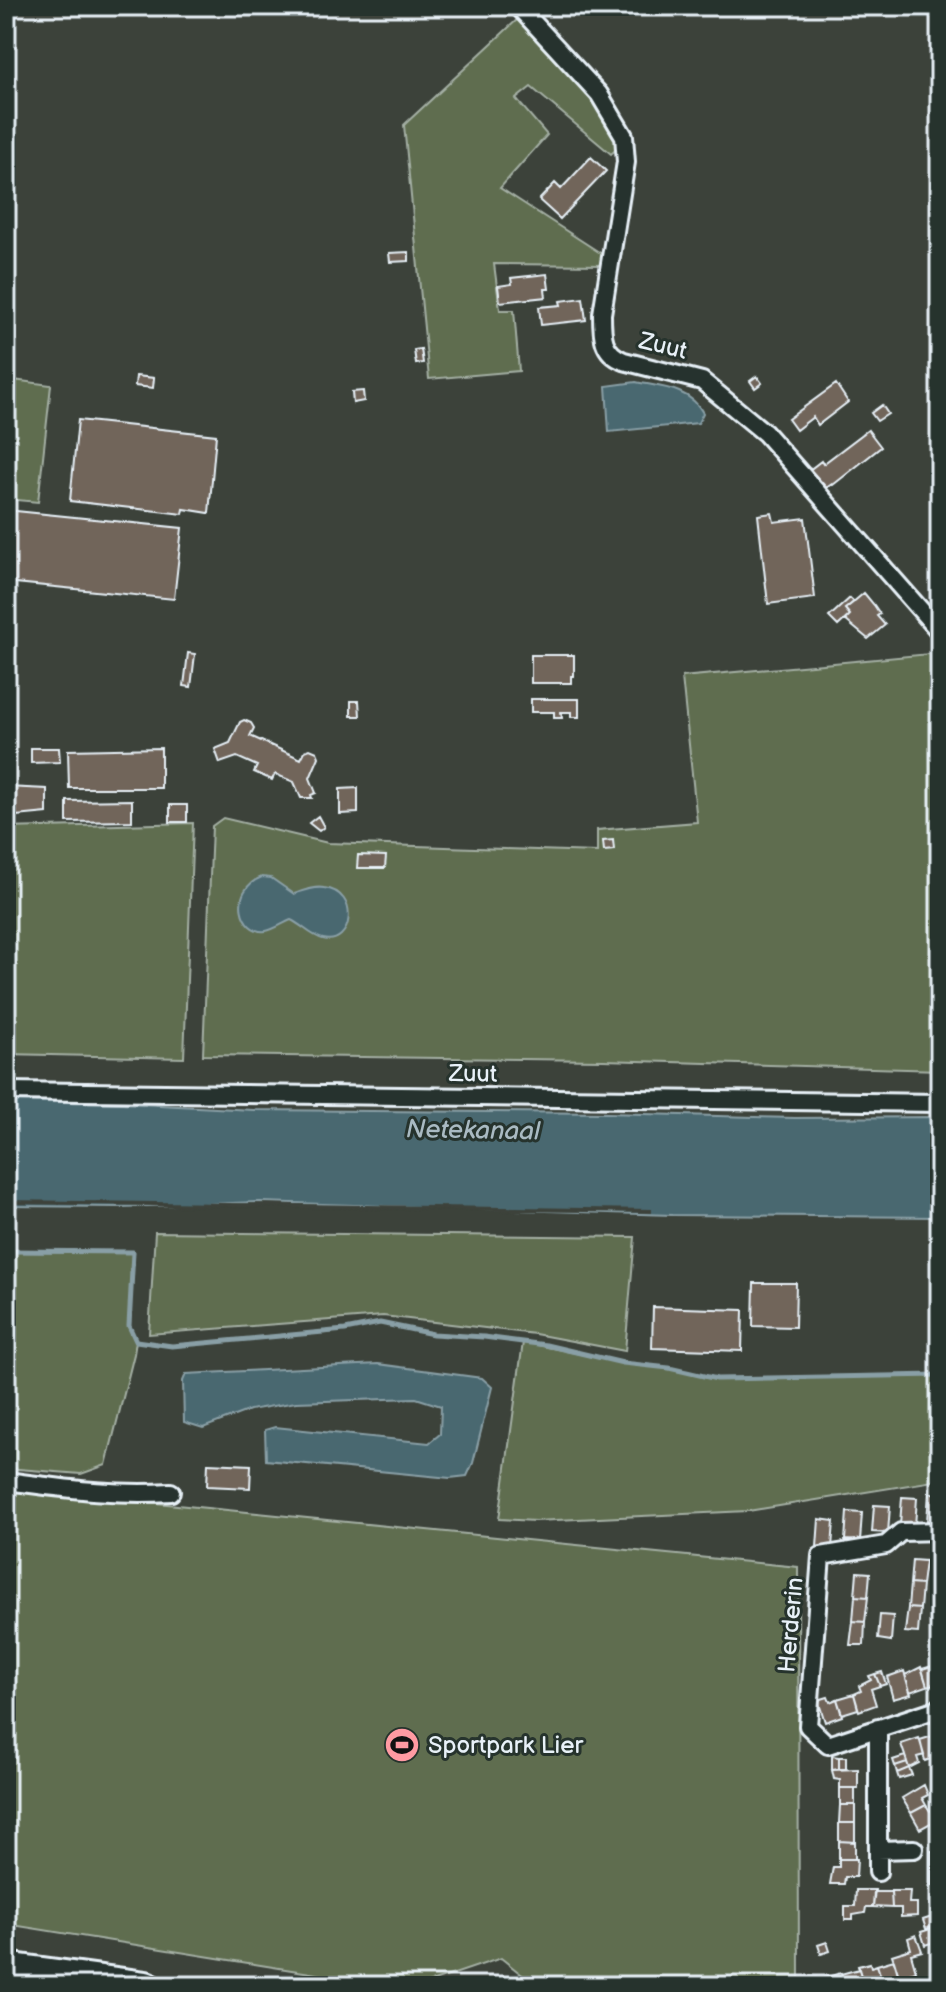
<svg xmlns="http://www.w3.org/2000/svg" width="946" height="1992" viewBox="0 0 946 1992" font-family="'Balsamiq Sans',sans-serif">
<rect width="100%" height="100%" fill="#3c423a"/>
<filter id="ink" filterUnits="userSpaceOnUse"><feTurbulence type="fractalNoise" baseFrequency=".0125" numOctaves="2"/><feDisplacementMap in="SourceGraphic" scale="16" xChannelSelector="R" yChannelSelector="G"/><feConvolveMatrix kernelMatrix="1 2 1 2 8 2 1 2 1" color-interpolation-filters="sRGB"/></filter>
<g filter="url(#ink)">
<path fill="#5f6d4f" stroke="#a4afa4" stroke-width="2" d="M520 17 611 118 621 145 611 154 531 87 516 99 547 135 500 188 605 256V265L494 264 500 310H514L519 371 429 379 404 125Z
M6 379 51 385 38 502 6 499Z
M940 653V1070L603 1060 203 1055 212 826 223 818 328 843 597 852V830L697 822 682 677Z
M193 823 184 1058 6 1054V828Z
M155 1232 635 1237 625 1351 535 1334 383 1316 149 1334Z
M6 1251 133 1252 129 1326 136 1341 134 1354 106 1465 81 1474 6 1468Z
M523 1342 623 1363 669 1368 717 1379 940 1375V1480L748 1511 535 1521 499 1519Z
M6 1488 798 1567 799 1986H536L501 1958 419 1986H391L6 1924Z"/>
<path fill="#4a6870" stroke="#899fa6" stroke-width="2" d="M636 382C661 387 690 388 703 413L698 423 609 432 606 386Z
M262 877 271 878 294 894C303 891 314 886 324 888 361 892 353 947 323 939 311 936 302 925 291 920 283 923 274 930 266 931 240 934 228 890 262 877Z
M6 1101 122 1103 253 1110 607 1113 795 1118 940 1117V1217L672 1215 260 1202 120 1207 6 1206Z
M378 1364 482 1378 492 1387 473 1463 467 1476 450 1478 266 1460 265 1430 275 1427 429 1443 440 1434 441 1406 416 1398 296 1402 250 1410 203 1428 184 1422 183 1381 186 1374Z"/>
<path fill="#3c423a" d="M6 1200 652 1209V1213L6 1204Z"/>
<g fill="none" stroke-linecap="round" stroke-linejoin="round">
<path stroke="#899fa6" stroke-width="5" d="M6 1251 133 1252 129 1326 136 1341 172 1346 345 1330 380 1323 433 1334 484 1337 546 1345 623 1363 669 1368 717 1379 940 1375"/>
</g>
<path fill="#71655a" stroke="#e8f1f8" stroke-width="2" d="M591 157 606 171 560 219 539 200 555 183 561 189Z
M409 252V261L390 262 389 253Z
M547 274 549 289H545L546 297 500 302 498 286 512 284 511 278Z
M583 298 586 320 541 325 539 307 561 305 560 301Z
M421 349 423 363 416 364 414 350Z
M136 376 154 378 153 388 135 386Z
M757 376 762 383 755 388 750 381Z
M836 384 848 402 818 425 813 417 796 430 788 419Z
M363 391 364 401 353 403 352 392Z
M882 405 888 414 877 421 871 413Z
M78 420 216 435 209 513 184 509 183 514 70 501Z
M868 430 881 447 833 485 832 484 823 490 808 471 821 461 823 464Z
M6 510 182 528 174 599 6 582Z
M772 513 774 522 805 518 815 598 768 604 758 515Z
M864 593 874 605 880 614 877 616 885 625 868 639 845 620 850 615 845 609Z
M850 598 854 602 845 609 850 615 838 626 829 617Z
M188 653 195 654 191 687 184 686Z
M531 655H574V676H571V683H531Z
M531 699H579V717H571V712H561L562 718H554V712H531Z
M351 701H359L360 716H351Z
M244 720 251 723 254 728 250 736 301 759 305 751 310 749 317 752 319 757 310 778 316 793 311 795 312 798H301L294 782 275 774 272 780 254 772 257 766 237 757 220 763 215 749 230 743 240 722Z
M31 748H59L60 762 31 763Z
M161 748V788H69L68 750Z
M6 787 47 789V813L6 817Z
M358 788V813L340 814V789Z
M132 800V821L67 822V801Z
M170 805H187V822H170Z
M318 816 324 827 319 831 309 823Z
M613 840 614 850 604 851 603 841Z
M358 855 386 856 385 868H357Z
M754 1283H796L795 1327 753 1326Z
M653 1307 743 1310 742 1351 652 1348Z
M208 1463 251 1465 250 1488 207 1486Z
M929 1493 940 1494V1522L927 1521Z
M902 1497 917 1498 915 1526 900 1525Z
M874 1505 890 1506 888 1533 872 1532Z
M847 1512 862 1513 860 1541 845 1540Z
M819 1519 834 1521 832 1548 817 1547Z
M912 1560 925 1561 922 1585 910 1584Z
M938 1561H940V1592H936Z
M857 1572 870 1573 868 1597 855 1596Z
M910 1584 922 1585 920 1609 908 1608Z
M855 1596 868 1597 865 1622 853 1621Z
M908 1608 920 1609 918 1633 905 1632Z
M880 1615 893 1616 891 1641 878 1639Z
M853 1621 865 1622 864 1645H850Z
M939 1664 940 1682 927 1686 922 1669Z
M921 1667 927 1686 910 1692 905 1675Z
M904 1671 911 1694 893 1699 887 1677Z
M882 1672 886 1684 880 1686 875 1674Z
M875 1674 880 1686 871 1689 876 1705 859 1711 854 1694 861 1691 859 1686 871 1680 869 1676Z
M854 1694 858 1709 842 1714 837 1699Z
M828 1697 830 1702 837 1699 842 1716 825 1722 818 1700Z
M936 1735 940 1756 925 1761 920 1740Z
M919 1738 924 1755 917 1757 919 1763 909 1768 901 1744Z
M832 1756 839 1757V1769L832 1770Z
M905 1756 907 1762 895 1766 893 1760Z
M839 1757H846V1769H839Z
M907 1762 909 1768 897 1773 895 1766Z
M909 1768 912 1775 899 1779 897 1773Z
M858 1769V1788H840V1780L834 1779 832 1770Z
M924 1785 928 1795 922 1798 926 1805 911 1813 902 1798Z
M840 1788H855V1805H840Z
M840 1805H855V1823H839Z
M926 1805 930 1811 935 1808 940 1818 920 1829 911 1813Z
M839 1823H855V1842L839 1841Z
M940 1828V1844H939L932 1832Z
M839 1841 855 1842V1859H839Z
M931 1851H940V1869L931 1868Z
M839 1859H857L856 1877H845L844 1884H830L833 1867H839Z
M931 1868 940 1869V1886H931Z
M856 1890H875L873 1907H866L865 1913 853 1915V1920H845V1906H855Z
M891 1891H910L909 1903H917V1916L901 1917V1908H892Z
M874 1892H891L892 1908 873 1907Z
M932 1917 935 1926 926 1929 923 1920Z
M940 1926V1958H939L934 1942 925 1945 921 1932Z
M916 1935 922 1951 911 1954 916 1971 899 1976 892 1955 911 1949 908 1938Z
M827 1942 830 1951 821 1954 818 1945Z
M894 1960 898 1974 882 1980 877 1965Z
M870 1963 871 1967 877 1965 882 1980 864 1986 858 1966Z
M859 1969 864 1986H845L841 1974Z
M841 1973 845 1986H827L824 1978Z
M816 1978 818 1984 825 1982 827 1986H808L806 1980Z"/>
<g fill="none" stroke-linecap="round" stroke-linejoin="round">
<g stroke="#e8f1f8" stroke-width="22">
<path id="minor" d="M518 6 599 94 624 136 626 162 602 314C602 335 602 353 624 361L702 381 765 433 940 632
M6 1091 940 1103
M6 1481C62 1488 115 1496 171 1492
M940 1531 901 1532 886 1545 821 1556 808 1726 828 1745 940 1708
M878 1728V1850L914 1849
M878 1850V1872"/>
</g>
<g stroke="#e8f1f8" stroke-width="34">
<path id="trunk" d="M6 1967 146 1986"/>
</g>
<use href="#minor" stroke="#26332d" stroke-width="16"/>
<use href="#trunk" stroke="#26332d" stroke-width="28"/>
</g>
</g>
<defs>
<g id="stadium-disc" transform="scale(1.8)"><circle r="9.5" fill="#ff9aa2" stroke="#26332d"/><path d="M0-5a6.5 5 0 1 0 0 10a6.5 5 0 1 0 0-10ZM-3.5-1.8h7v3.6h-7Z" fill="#111"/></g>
</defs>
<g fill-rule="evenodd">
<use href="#stadium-disc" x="402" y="1745"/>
</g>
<g text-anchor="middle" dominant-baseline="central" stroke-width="6" stroke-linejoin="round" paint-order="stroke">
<g font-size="24" fill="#e8f1f8" stroke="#26332d">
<text transform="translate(663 346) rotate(14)">Zuut</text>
<text transform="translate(473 1074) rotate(1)">Zuut</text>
<text transform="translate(791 1625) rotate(-85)">Herderin</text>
</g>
<g font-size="24" fill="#e8f1f8" stroke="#26332d" text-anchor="start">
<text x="428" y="1745">Sportpark Lier</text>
</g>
<g font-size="26" font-style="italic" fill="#a9bac2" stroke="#26332d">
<text transform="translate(473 1131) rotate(1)">Netekanaal</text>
</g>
</g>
<rect width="946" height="1992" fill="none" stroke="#26332d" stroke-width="32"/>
<rect x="16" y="16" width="914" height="1960" fill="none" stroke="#e8f1f8" stroke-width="3" filter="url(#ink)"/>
</svg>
